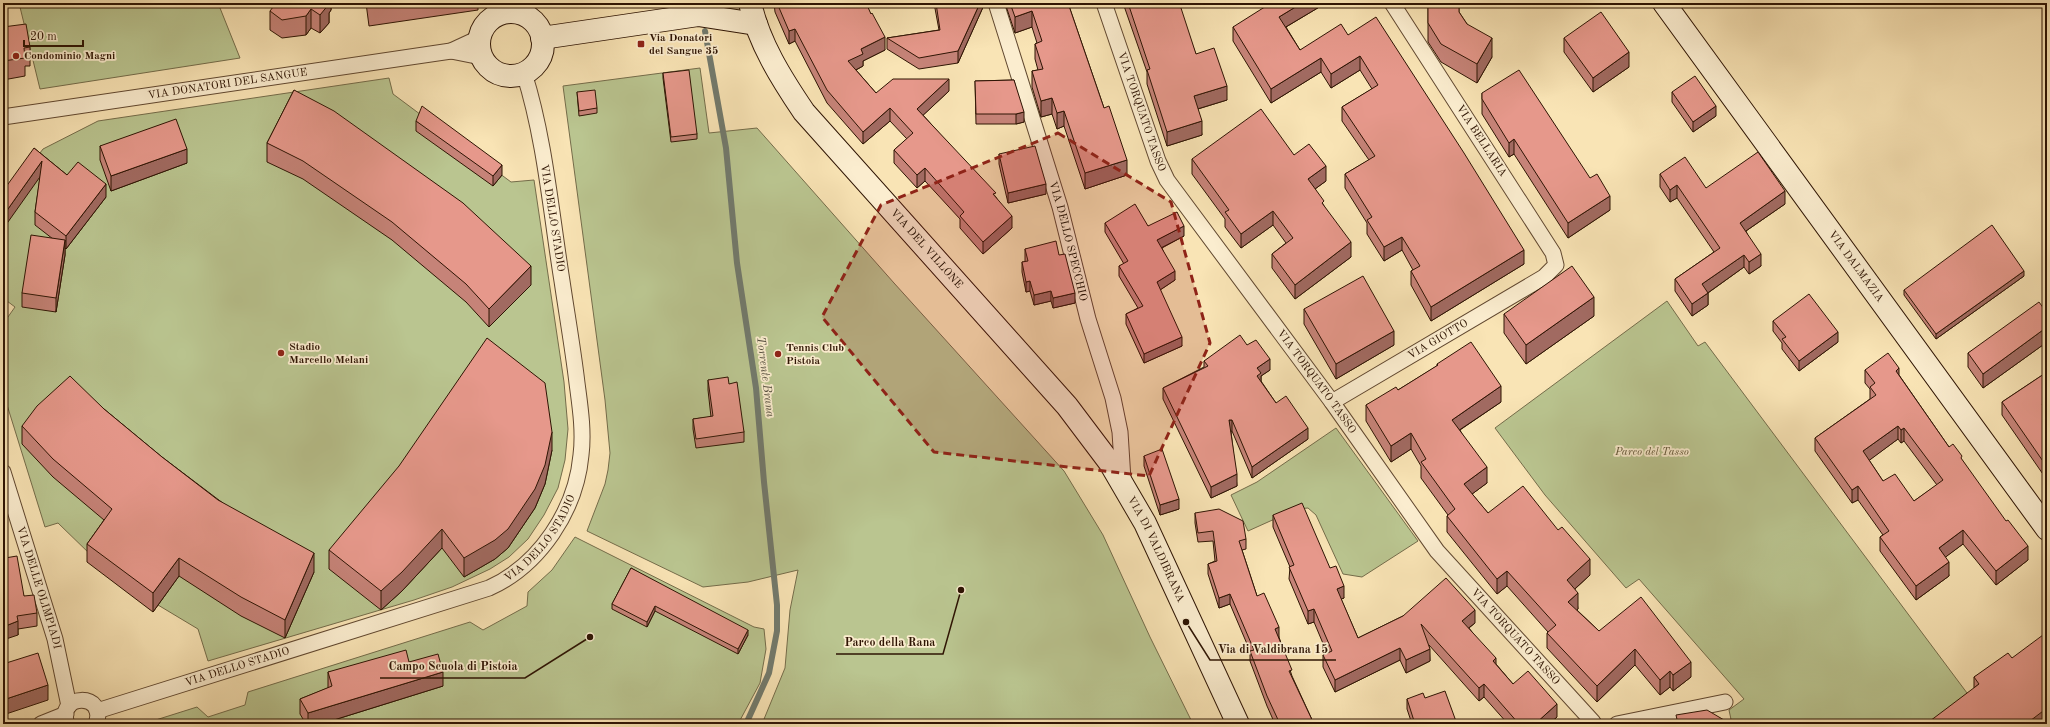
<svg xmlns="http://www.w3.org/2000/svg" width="2050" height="727" viewBox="0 0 2050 727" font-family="'Old Standard TT',serif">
<rect width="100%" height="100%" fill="#f9e4b5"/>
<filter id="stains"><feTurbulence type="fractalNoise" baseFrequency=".005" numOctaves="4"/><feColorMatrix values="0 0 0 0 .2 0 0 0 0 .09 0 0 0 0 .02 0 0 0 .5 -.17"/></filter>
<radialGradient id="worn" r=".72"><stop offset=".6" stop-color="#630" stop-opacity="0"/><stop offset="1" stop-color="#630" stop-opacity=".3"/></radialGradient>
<path fill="#bac590" stroke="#746c4a" d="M19 3H218L240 58 40 89Z
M700 68 709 133 757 128 894 283 1064 471 1103 535 1150 637 1193 724H762L785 668 790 610 798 570 748 582 703 587 587 531 605 484 608 470 610 453 605 400 563 86Z
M389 78 393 94 511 182 534 180 564 382 568 429 565 460 558 488 544 515 528 539 509 557 490 569 452 587 414 600 208 661 198 629 158 605 92 556 58 523 45 527 3 392V324L15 307 3 298V202L43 149 98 121Z
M1667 301 1698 346 1705 342 1970 697 1934 724H1732L1729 710 1744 699 1639 579 1626 588 1545 495 1495 428Z
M1336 428 1418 541 1362 577 1343 574 1316 515 1308 508 1297 509 1248 531 1231 495 1257 482Z
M575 537 754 627 764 629 766 649 760 683 738 724H143L197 707 208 717 245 705 248 692 470 622 483 630 527 606 528 592 552 570Z"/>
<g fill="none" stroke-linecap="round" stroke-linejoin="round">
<path stroke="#727a6d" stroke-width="6" d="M705 31 726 148 737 263 756 388 764 482 777 605V631L769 673 746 724"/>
<g stroke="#614830" stroke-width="17">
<g id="street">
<path id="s1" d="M996 3 1060 207 1088 319 1113 398 1120 432 1123 480"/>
<path id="s2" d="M1104 3 1158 161 1167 180 1332 402 1437 551 1593 722"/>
<path d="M451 51 481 57"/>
<path id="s3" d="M3 117 451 51 479 38"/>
<path id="s4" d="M1332 402 1544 277 1556 265 1553 253 1392 3"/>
<path id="s5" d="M3 472 55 639 69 706"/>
<path id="s6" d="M97 711 489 588C540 565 576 510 581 455 584 431 580 406 577 383 573 349 567 315 562 281 551 213 545 139 524 73"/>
<path d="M41 724 66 714"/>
<path d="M67 724C55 693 108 692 96 724"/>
<path d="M1617 724 1725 702"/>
</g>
</g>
<g stroke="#2e1403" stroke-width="24">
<g id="secondary">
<path id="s7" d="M750 3C759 43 781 78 804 112L1067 406 1110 463 1145 523 1238 724"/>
<path id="s8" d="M1664 3 2047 529"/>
<circle cx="511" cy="44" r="32"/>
<path d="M542 38 698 15 756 24"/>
</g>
</g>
<use href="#street" stroke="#fbedcf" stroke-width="15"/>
<use href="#secondary" stroke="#fbedcf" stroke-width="22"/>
</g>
<path fill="#c68378" stroke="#2e1403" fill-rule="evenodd" d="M331 3V10L329 13V23L320 33 311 28 306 35 282 38 270 30V11Z
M366 3H481H478V10L369 26Z
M774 3H866L885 50 863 61V66L856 70 876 93 949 91 923 115 996 197 1012 228 983 254 960 228V219L925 181 917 188 894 163V150L907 139 890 121 863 144 827 103 795 41 789 44 775 12Z
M934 3H984V5L958 63 919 69 887 49V38L939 30Z
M1005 3H1068L1127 175 1085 189 1064 126 1057 129 1052 114 1041 117 1032 87V71L1038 70 1035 59V44L1037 43 1032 27 1015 33Z
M1123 3H1175L1196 54 1227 100 1198 109 1202 135 1167 146 1147 84V72Z
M1321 3V6L1286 27 1300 50 1348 35 1524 264 1431 321 1411 285V271L1413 270 1402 250 1384 261 1367 234V223L1345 188V174L1369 160 1342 121V107L1372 89 1360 70 1331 88 1321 72 1271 103 1233 41V27Z
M1428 3H1459V12L1467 24 1492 57 1477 83 1441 62 1428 42Z
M1541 3H1550L1544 7Z
M3 27 30 47V66H25V76L3 80Z
M1564 38 1629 67 1593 92 1564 52Z
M663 73 697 134V139L671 142 663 78Z
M1014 80 1024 122 1016 124H976L975 81Z
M294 90 531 285 489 327 466 302 392 240 303 179 267 162V143Z
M577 92 597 108V113L579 116Z
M1672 92 1716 116 1693 132 1672 102Z
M1482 93 1610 210 1568 238 1514 154 1509 157 1482 114Z
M416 121 502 175 493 186 416 131Z
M100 146 187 163 111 191 100 160Z
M34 148 67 175 106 197 66 249 65 248V255L56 312 22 307V293L53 239 35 225V212L40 178Z
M999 154 1046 194 1008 203 999 164Z
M1294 155 1326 181 1315 189 1351 257 1295 299 1272 268V254L1286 243 1273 225 1241 248 1225 227V219L1192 174V159Z
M1660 174 1706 188 1785 204 1746 231 1761 266 1749 274 1744 267 1708 293V305L1692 316 1675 291V279L1714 252 1677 198 1670 202 1660 187Z
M1105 223 1148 226 1184 236 1162 248 1175 280 1160 290 1182 346 1144 363 1126 324V314L1138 308 1119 276V266L1124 264 1105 232Z
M1025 249 1059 255 1075 303 1053 308 1051 301 1034 305 1030 291 1026 292 1022 272V262H1025Z
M2024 276 1936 339 1904 295V290Z
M1304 309 1394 345 1336 379 1304 324Z
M2047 313V342L1983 388 1968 367V353Z
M1504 314 1594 316 1526 364 1504 333Z
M1773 321 1838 342 1799 371 1782 349V343L1773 331Z
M1247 345 1270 370 1261 376V381L1276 403 1308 439 1252 478 1232 431H1231L1237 486 1211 498 1163 399V388L1204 367V361Z
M1437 364 1501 402 1460 430 1487 483 1472 494 1488 513 1590 575 1575 589 1578 609 1577 610 1599 631 1691 677 1673 691 1670 687 1660 695 1635 665 1597 702 1547 648V633L1548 632 1507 586 1497 594 1447 532V516L1448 515 1421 478V466L1411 449 1391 462 1366 421V405L1398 390 1437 366Z
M1865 370 1899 375 1949 447 1962 460 2028 560 1996 585 1963 544 1945 557 1949 576 1916 600 1880 551V537L1883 535 1858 500 1852 503 1815 451V438L1870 399V389L1865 383ZM1898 439 1901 443 1904 441 1937 485 1914 501 1883 481 1869 460Z
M2047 372V480L2002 415V402Z
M708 380 729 384 744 432V442L696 448 693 429V419L711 417 708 390Z
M104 409 162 457 314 572 285 638 241 616 179 576 153 612 87 562V544L104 520 53 477 22 444V426Z
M552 450 545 484 535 508 508 548 495 559 464 577 442 548 402 591 381 610 329 569V550Z
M1144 456 1179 509 1160 515 1144 466Z
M1195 513 1246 539V549L1242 550 1257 596 1279 637 1292 676 1314 724H1275L1267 706 1250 661V651L1230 604 1219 608 1208 574V564L1215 561 1213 541 1198 542 1195 523Z
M1273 515 1330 568 1344 598 1341 599 1358 638 1403 616 1475 623 1469 628 1496 664 1513 684 1557 717 1549 724H1508L1484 697 1479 701 1429 645 1430 661 1406 673 1400 660 1335 692 1323 667V655L1327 653 1314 622 1308 624 1289 579 1290 567 1273 527Z
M5 558 24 596 37 613V626L18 629V635Z
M631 568 748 635 738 654 655 611 647 627 612 609V604Z
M2012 658 1974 688V677Z
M409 662 443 686 321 724H306L300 714V699L328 688V672Z
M1425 698 1457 724H1412L1407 709V699Z"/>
<path fill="#a16a61" stroke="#2e1403" d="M325 3H331V10L329 13V23L320 33V15Z
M980 3H984V5L958 63V51Z
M1302 3H1321V6L1279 31V17Z
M1544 3H1550L1544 7Z
M311 9V28L306 35V16Z
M1032 11V27L1015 33V17Z
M795 29V41L789 44V31Z
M885 37V50L863 61V66L848 74V61L861 49Z
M1492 38V57L1477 83V64Z
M1629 52V67L1593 92V78Z
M1360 56V70L1331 88V74Z
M1321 58V72L1271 103V89Z
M949 79V91L917 121V109Z
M1227 86V100L1194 110V96Z
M1052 98V114L1041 117V101Z
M1716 106V116L1693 132V122Z
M890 108V121L863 144V132Z
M1064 111V126L1057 129V113Z
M1024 112V122L1016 124V114Z
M1202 121V135L1167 146V132Z
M1514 139V154L1509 157V143Z
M187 149V163L111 191V176Z
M1127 160V175L1085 189V173Z
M42 161V174L3 229V216Z
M502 165V175L493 186V176Z
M1326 166V181L1308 194V179Z
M925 168V181L917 188V175Z
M106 184V197L66 249V236Z
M1046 184V194L1008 203V193Z
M1677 185V198L1670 202V190Z
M1785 191V204L1740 235V223Z
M1610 196V210L1568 238V223Z
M1273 211V225L1241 248V234Z
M1012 216V228L983 254V242Z
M1184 226V236L1157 250V240Z
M1402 237V250L1384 261V247Z
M65 240V255L56 312V298Z
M1351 242V257L1295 299V285Z
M1524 250V264L1431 321V307Z
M1761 254V266L1749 274V262Z
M1744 255V267L1702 297V284Z
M531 266V285L489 327V309Z
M1175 271V280L1157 292V282Z
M2024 271V276L1936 339V334Z
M1030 281V291L1026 292V282Z
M1051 291V301L1034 305V295Z
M1075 293V303L1053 308V298Z
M1708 293V305L1692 316V304Z
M1594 297V316L1526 364V345Z
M2047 327V342L1983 388V374Z
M1394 331V345L1336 379V364Z
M1838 332V342L1799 371V361Z
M1182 337V346L1144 363V354Z
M1270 359V370L1261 376V384L1257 387V368Z
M1899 368V382L1896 371Z
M1501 386V402L1452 435V420Z
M2047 401V414L2042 404Z
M1229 420H1232V431L1229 432Z
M1898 426V439L1863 465V451Z
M1308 428V439L1252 478V467Z
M1904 428V441L1901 443V430Z
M552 432V450L545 484 535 508 508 548 495 559 464 577V558Z
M1411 433V449L1391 462V446Z
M1487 467V483L1464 500V484Z
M1237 474V486L1211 498V487Z
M1858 486V500L1852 503V490Z
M1179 499V509L1160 515V505Z
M442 529V548L402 591 381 610V591Z
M1963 530V544L1939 562V548Z
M2028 546V560L1996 585V571Z
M314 553V572L285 638V620Z
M179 558V576L153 612V593Z
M1590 559V575L1567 596V580Z
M1949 562V576L1916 600V586Z
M1507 571V586L1497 594V579Z
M1344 586V598L1337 601V589Z
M1578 593V609L1568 618V602Z
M1230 594V604L1219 608V598Z
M655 606V611L647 627V622Z
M1314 609V622L1308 624V611Z
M1475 610V623L1462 633V621Z
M18 621V635L3 640V627Z
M1279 627V637L1275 638V629Z
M748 630V635L738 654V649Z
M1400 648V660L1335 692V680Z
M1430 649V661L1406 673V660Z
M1635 649V665L1597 702V686Z
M1496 658V671L1493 661Z
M1691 662V677L1673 691V675Z
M1670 671V687L1660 695V680Z
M443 672V686L321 724H308V713Z
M1484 684V697L1479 701V688Z
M48 685V700L3 715V700Z
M2047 698V720L2041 724H2026L2044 701Z
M1557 704V717L1549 724H1535Z"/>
<path fill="#e6988b" stroke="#2e1403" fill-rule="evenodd" d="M276 3H328L329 4 320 15 311 9 306 16 282 20 270 11Z
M368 3H398L369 7Z
M777 3H866L871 14 872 13 885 37 861 49 863 54 848 61 876 93 893 79H949L917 109 996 193 993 194 1012 216 983 242 960 216 964 212 925 168 917 175 894 150 913 133 890 108 863 132 827 90 795 29 789 31Z
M936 3H980L958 51 919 58 887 38 940 30Z
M1010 3H1068L1104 108 1109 106 1127 160 1085 173 1064 111 1057 113 1052 98 1041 101 1032 71 1043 69 1035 44 1042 41 1032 11 1015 17Z
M1128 3H1175L1176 7 1180 5 1196 54 1214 48 1227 86 1194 96 1202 121 1167 132 1147 70 1150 69Z
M1271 3H1302L1279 17 1300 50 1341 24 1348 35 1376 17 1464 153 1524 250 1431 307 1411 271 1420 266 1402 237 1384 247 1367 220 1372 217 1345 174 1375 156 1342 107 1378 85 1360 56 1331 74 1321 58 1271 89 1233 27Z
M1428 3H1459V12L1467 24 1492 38 1477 64 1441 44 1428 23Z
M1601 12 1629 52 1593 78 1564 38Z
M26 24 30 47 24 48 25 58 3 61V27Z
M689 70 697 134 671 137 663 73Z
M1519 70 1590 178 1597 174 1610 196 1568 223 1514 139 1509 143 1482 99V93Z
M1695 76 1716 106 1693 122 1672 92Z
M1014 80 1024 112 1016 114H976L975 81Z
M294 90 334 111 463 203 531 266 489 309 466 284 392 222 303 161 267 143Z
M595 90 597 108 579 111 577 92Z
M422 106 502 165 493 176 416 121Z
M1261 109 1294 155 1309 144 1326 166 1308 179 1324 201 1322 203 1351 242 1295 285 1272 254 1293 238 1273 211 1241 234 1225 212 1229 210 1192 159Z
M176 119 187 149 111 176 100 146Z
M1035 146 1046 184 1008 193 999 154Z
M34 148 67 175 78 162 106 184 66 236 35 212 42 161 3 216V191Z
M1758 152 1785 191 1740 223 1761 254 1749 262 1744 255 1702 284 1708 293 1692 304 1675 279 1720 248 1677 185 1670 190 1660 174 1685 157 1706 188Z
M1135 204 1148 226 1177 212 1184 226 1157 240 1175 271 1157 282 1182 337 1144 354 1126 314 1143 306 1119 266 1128 261 1105 223Z
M1992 225 2024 271 1936 334 1904 290Z
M31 235 65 240 56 298 22 293Z
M1056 241 1059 255 1065 254 1075 293 1053 298 1051 291 1034 295 1030 281 1026 282 1022 262 1028 261 1025 249Z
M1572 266 1594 297 1526 345 1504 314Z
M1363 276 1394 331 1336 364 1304 309Z
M1809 294 1838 332 1799 361 1782 339 1786 337 1773 321Z
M2039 302 2047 313V327L1983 374 1968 353Z
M1240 335 1247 345 1256 340 1270 359 1257 368 1261 373 1257 376 1276 403 1286 396 1308 428 1252 467 1232 420H1229L1237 474 1211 487 1163 388 1208 366 1204 361Z
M487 338 545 383 552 432 545 465 535 489 508 529 495 540 464 558 442 529 402 572 381 591 329 550 399 466Z
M1471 342 1501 386 1452 420 1487 467 1464 484 1488 513 1523 486 1558 530 1562 527 1590 559 1567 580 1578 593 1568 602 1599 631 1641 597 1691 662 1673 675 1670 671 1660 680 1635 649 1597 686 1547 633 1556 625 1507 571 1497 579 1447 516 1455 509 1421 462 1426 459 1411 433 1391 446 1366 405 1396 387 1398 390 1438 365 1437 364Z
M1888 353 1899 368 1896 371 1949 447 1953 444 1962 456 1961 458 2006 521 2008 520 2028 546 1996 571 1963 530 1939 548 1949 562 1916 586 1880 537 1889 531 1858 486 1852 490 1815 438 1876 395 1870 387 1875 383 1865 370ZM1898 426 1901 430 1904 428 1943 480 1914 501 1895 474 1883 481 1863 451Z
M2047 372V401L2042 404 2047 411V467L2002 402Z
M70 376 104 409 162 457 218 500 314 553 285 620 241 597 179 558 153 593 87 544 112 509 53 459 22 426 37 406Z
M728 377 729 384 737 382 744 432 696 439 693 419 713 416 708 380Z
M1162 449 1179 499 1160 505 1144 456Z
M1302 503 1330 568 1336 566 1344 586 1337 589 1358 638 1403 616 1446 578 1475 610 1462 621 1496 658 1493 661 1513 684 1528 671 1557 704 1535 724H1519L1484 684 1479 688 1421 624 1430 649 1406 660 1400 648 1335 680 1323 655 1332 651 1314 609 1308 611 1289 567 1294 565 1273 515Z
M1219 509 1243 521 1246 539 1239 541 1257 596 1264 593 1279 627 1275 629 1292 670 1289 671 1314 724H1280L1267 696 1250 651 1254 650 1230 594 1219 598 1208 564 1217 561 1213 531 1198 533 1195 513Z
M3 547 5 558 17 556 24 596 34 595 37 613 17 616 18 621 3 627Z
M631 568 748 630 738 649 655 606 647 622 612 604Z
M2047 632V698L2044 701 2047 705V708L2026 724H1926L1979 684 1974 677 2008 653 2012 658Z
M406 650 409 662 438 654 443 672 308 713 300 699 332 686 328 672Z
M38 653 48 685 3 700V664Z
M1445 691 1457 724H1415L1407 699 1423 693 1425 698Z
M1707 710 1724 720V724H1678L1676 715Z"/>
<path fill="#8f2418" fill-opacity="0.2" stroke="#8f2418" stroke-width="3" stroke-dasharray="8 5" stroke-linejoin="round" d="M1058 133 1171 202 1210 343 1149 476 934 452 822 317 881 205Z"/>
<g fill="#8f2418" stroke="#fbedcf" stroke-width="1.5">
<rect x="637" y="40" width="8" height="8" rx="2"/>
<circle cx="16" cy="56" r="4"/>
<circle cx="281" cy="353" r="4"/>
<circle cx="778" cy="354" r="4"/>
</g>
<g text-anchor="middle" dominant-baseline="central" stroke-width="3.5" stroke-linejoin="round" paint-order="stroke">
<g font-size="11" font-weight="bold" fill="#2e1403" stroke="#fbedcf" text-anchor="start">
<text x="649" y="38">Via Donatori<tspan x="649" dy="13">del Sangue 35</tspan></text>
<text x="24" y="56">Condominio Magni</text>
<text x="289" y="347">Stadio<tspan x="289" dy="13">Marcello Melani</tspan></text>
<text x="786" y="348">Tennis Club<tspan x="786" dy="13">Pistoia</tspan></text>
</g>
<g font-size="11" fill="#2e1403" stroke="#fbedcf">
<text stroke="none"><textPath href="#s3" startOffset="227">VIA DONATORI DEL SANGUE</textPath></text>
<text stroke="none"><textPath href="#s2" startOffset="115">VIA TORQUATO TASSO</textPath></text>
<text transform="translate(1481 141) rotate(57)">VIA BELLARIA</text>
<text transform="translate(552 218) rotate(81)">VIA DELLO STADIO</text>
<text stroke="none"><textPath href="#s1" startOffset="249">VIA DELLO SPECCHIO</textPath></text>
<text stroke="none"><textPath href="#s7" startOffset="306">VIA DEL VILLONE</textPath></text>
<text stroke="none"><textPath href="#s8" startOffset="326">VIA DALMAZIA</textPath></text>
<text stroke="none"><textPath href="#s4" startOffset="123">VIA GIOTTO</textPath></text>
<text stroke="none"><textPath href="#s2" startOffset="439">VIA TORQUATO TASSO</textPath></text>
<text stroke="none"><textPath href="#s6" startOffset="484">VIA DELLO STADIO</textPath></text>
<text stroke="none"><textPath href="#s7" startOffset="686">VIA DI VALDIBRANA</textPath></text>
<text stroke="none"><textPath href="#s5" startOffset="121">VIA DELLE OLIMPIADI</textPath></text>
<text stroke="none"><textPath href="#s2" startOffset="763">VIA TORQUATO TASSO</textPath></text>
<text stroke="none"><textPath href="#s6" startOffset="147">VIA DELLO STADIO</textPath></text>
</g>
<g font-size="11" font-style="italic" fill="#5f5234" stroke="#fbedcf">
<text x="1652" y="452">Parco del Tasso</text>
</g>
<g font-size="12" font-style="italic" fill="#565041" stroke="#fbedcf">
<text transform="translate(765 377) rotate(83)">Torrente Brana</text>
</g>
</g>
<path fill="none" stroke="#2e1403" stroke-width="1.5" d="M961 590L943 654H836M1186 622L1210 660H1336M590 637L525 678H380"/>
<g fill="#2e1403" stroke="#fbedcf" stroke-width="1.5">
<circle cx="961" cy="590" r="4"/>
<circle cx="1186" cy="622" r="4"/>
<circle cx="590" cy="637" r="4"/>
</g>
<g font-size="12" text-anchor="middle" font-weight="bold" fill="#2e1403" stroke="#fbedcf" stroke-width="3.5" stroke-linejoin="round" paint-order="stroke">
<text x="890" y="646">Parco della Rana</text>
<text x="1273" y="653">Via di Valdibrana 15</text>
<text x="453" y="670">Campo Scuola di Pistoia</text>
</g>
<rect width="2050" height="727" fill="none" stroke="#f9e4b5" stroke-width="16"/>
<rect x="4" y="4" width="2042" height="719" fill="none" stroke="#2e1403" stroke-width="2"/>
<rect x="8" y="8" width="2034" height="711" fill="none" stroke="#2e1403"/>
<path d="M24 40v6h59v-6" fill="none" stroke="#2e1403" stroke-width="2"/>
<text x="30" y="40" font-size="12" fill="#2e1403" stroke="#fbedcf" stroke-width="3" paint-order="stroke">20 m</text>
<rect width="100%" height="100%" filter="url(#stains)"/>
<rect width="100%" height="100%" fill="url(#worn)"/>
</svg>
